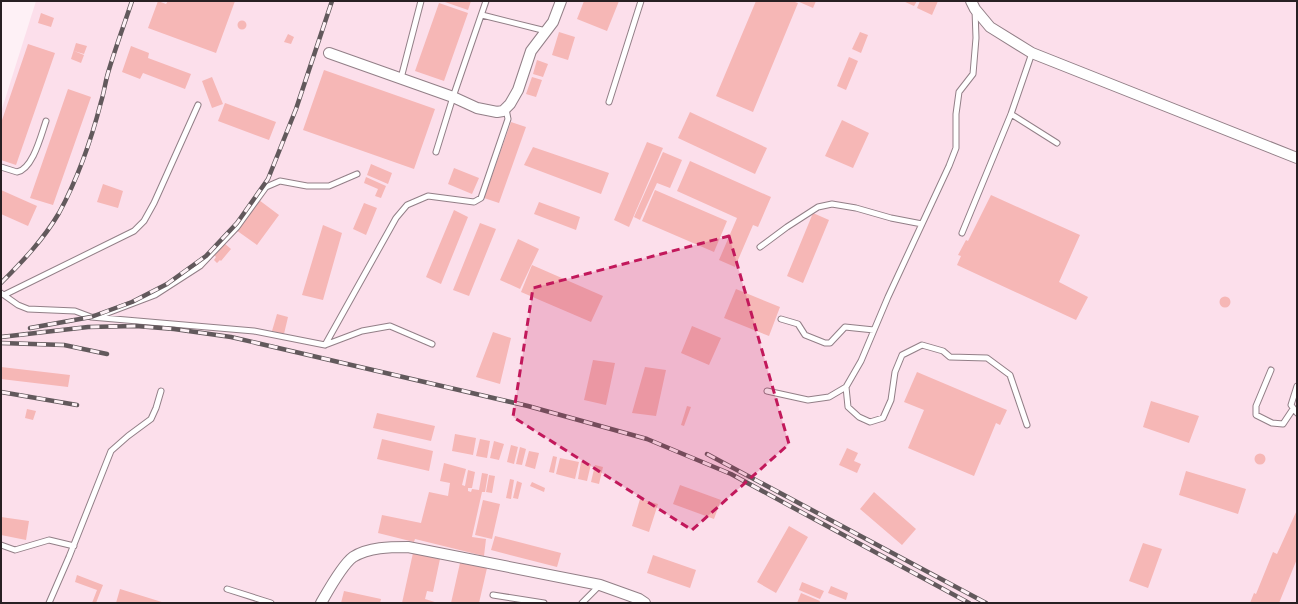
<svg xmlns="http://www.w3.org/2000/svg" width="1298" height="604" viewBox="0 0 1298 604" font-family="'Work Sans',sans-serif">
<rect width="100%" height="100%" fill="#fef1f6"/>
<path fill="#fcdfeb" d="M36 1H1297V603H1V112Z"/>
<path fill="#f6b7b6" d="M158 1 166 4 168 1H235L216 53 148 28Z
M442 1H471L468 10Z
M584 1H619L607 31 577 19Z
M756 1H792L798 3 753 112 716 96Z
M797 1H816L813 8Z
M903 1H917L914 6Z
M920 1H938L932 15 917 8Z
M439 3 468 13 444 81 415 71Z
M41 13 54 18 51 27 38 23Z
M237.5 25a4.5 4.5 0 1 1 9 0a4.5 4.5 0 1 1-9 0Z
M559 32 575 37 568 60 552 55Z
M860 32 868 35 861 53 852 49Z
M288 34 294 37 291 44 284 42Z
M76 43 87 46 84 54 74 51 84 55 81 63 71 59Z
M28 44 55 53 16 165 1 160V123Z
M131 46 149 53 148 58 191 74 185 89 143 73 140 79 122 72Z
M849 57 858 61 846 90 837 86Z
M537 60 548 64 543 77 533 74Z
M324 70 435 109 414 169 303 130Z
M212 77 223 104 212 108 202 81Z
M532 77 542 80 536 97 526 94Z
M68 89 91 97 53 205 30 198Z
M225 103 276 122 269 140 218 121Z
M690 112 767 148 755 174 678 138Z
M842 120 869 133 853 168 825 156Z
M511 122 526 127 499 203 484 198Z
M647 142 663 148 629 227 614 220Z
M533 147 609 173 601 194 524 165Z
M663 152 682 160 670 188 657 183 640 220 634 217Z
M690 161 771 197 758 227 753 225 735 267 719 260 737 218 677 191Z
M371 164 392 173 388 184 367 175Z
M454 168 479 178 472 194 448 184Z
M366 177 386 186 381 198 375 196 378 189 364 183Z
M103 184 123 191 118 208 97 202Z
M1 190 37 206 28 226 1 214Z
M655 190 727 221 714 252 642 221Z
M991 195 1080 235 1059 282 1088 297 1076 320 957 265 961 256 958 255 966 240 968 241Z
M259 200 279 215 257 245 236 230Z
M539 202 580 217 576 230 534 214Z
M364 203 377 208 366 235 353 229Z
M454 210 468 217 441 284 426 277Z
M813 213 829 220 803 283 787 276Z
M480 223 496 229 469 296 453 290Z
M323 225 342 233 323 300 302 295Z
M518 239 539 249 520 289 500 280Z
M224 243 231 249 221 261 220 260 217 263 214 260 216 257 214 255Z
M532 265 603 296 591 322 521 292Z
M736 289 780 307 769 336 724 318Z
M1219.5 302a5.5 5.5 0 1 1 11 0a5.5 5.5 0 1 1-11 0Z
M277 314 288 317 284 334 272 331Z
M692 326 721 338 709 365 681 353Z
M493 332 511 338 500 384 476 377Z
M593 360 615 363 606 405 584 400Z
M1 367 70 375 68 387 1 379Z
M645 367 666 370 656 416 632 413Z
M917 372 1007 410 1000 425 996 423 974 476 908 448 924 410 904 402Z
M1151 401 1199 416 1189 443 1143 427Z
M687 406 691 407 684 426 681 425Z
M27 409 36 411 33 420 25 418Z
M377 413 435 426 431 441 373 428Z
M455 434 476 438 473 455 452 451Z
M382 439 433 451 429 471 377 459Z
M480 439 490 441 487 458 476 456Z
M494 441 504 444 499 460 490 458Z
M511 445 518 447 514 464 507 462Z
M520 447 526 449 522 465 516 464Z
M847 448 858 453 854 461 861 464 857 473 839 465Z
M529 451 539 453 535 469 525 466Z
M1254.5 459a5.5 5.5 0 1 1 11 0a5.5 5.5 0 1 1-11 0Z
M553 456 557 457 554 473 549 472Z
M560 458 579 462 575 479 556 474Z
M581 462 591 464 587 481 578 479Z
M444 463 466 469 462 485 465 486 468 470 475 472 472 488H468V491L471 492 472 489 479 490 482 473 488 474 485 492H482L472 537 486 539 484 556 415 539 414 542 378 533 382 515 421 523 429 492 448 496 450 483 440 481Z
M595 465 603 467 599 484 591 482Z
M1186 471 1246 489 1238 514 1179 495Z
M489 475 495 476 492 493 486 492Z
M510 479 514 480 511 499 506 498Z
M517 481 522 483 518 499 513 498Z
M532 482 545 488 544 492 530 486Z
M680 485 721 500 714 519 673 504Z
M874 492 916 529 902 545 860 509Z
M640 499 658 504 649 532 632 526Z
M483 500 500 504 492 539 475 535Z
M1297 510V559L1279 603H1250L1254 593 1256 594 1273 552 1277 554Z
M1 517 29 521 26 540 1 535Z
M789 526 808 537 776 593 757 582Z
M495 536 561 553 557 567 491 550Z
M1143 543 1162 549 1148 588 1129 581Z
M413 553 440 559 433 592 427 591 425 599 438 603H402Z
M653 555 696 570 690 588 647 573Z
M460 563 487 568 479 603H451Z
M77 575 103 585 96 603H92L97 590 75 582Z
M802 582 824 591 820 599 799 590Z
M831 586 848 593 846 600 828 593Z
M120 589 165 603H116Z
M344 591 381 599 380 603H341Z
M801 593 820 601 819 603H797Z"/>
<g fill="none" stroke-linecap="round" stroke-linejoin="round">
<g stroke="#927f87" stroke-width="7">
<path id="lane" d="M482 15 546 31
M401 78 421 1
M609 102 641 1
M1011 114 1057 143
M436 152 453 97 486 1
M1 167 17 172C33 169 41 135 46 121
M962 233 1011 114 1032 53
M760 247 787 227 818 207 832 204 856 208 891 218 922 224
M1 293 18 305 28 309 75 311 91 317 254 331 325 345 362 331 390 326 432 344
M4 295 134 231 144 221 154 203 198 105
M97 317 155 295 200 266 237 227 266 187 280 181 307 186H329L357 174
M781 319 798 324 805 335 825 343H830L845 327 874 330
M325 345 396 218 407 205 428 196 474 202 481 198 508 119 506 109
M1271 370 1256 406V415L1272 423 1283 424 1293 409
M1297 386 1291 405 1297 413
M846 387 848 407 859 417 870 422 883 418 891 400 895 372 902 355 922 345 943 351 950 357 987 358 1010 375 1027 425
M767 391 808 400 829 397 846 387 861 361 888 297 949 166 956 148V114L959 92 973 74 976 38 975 10
M1 545 15 550 49 540 74 546
M227 589 271 603
M493 595 544 603
M49 603 69 557 111 451 128 436 151 419 156 408 161 391
M582 603 600 585"/>
</g>
<g stroke="#927f87" stroke-width="12">
<path id="street" d="M971 1 975 9 990 27 1032 53 1297 158
M329 53 453 97 477 108 497 112 503 111 510 104 518 90 531 51 553 22 561 1
M321 603C328 591 342 565 353 557 369 547 390 547 408 547L600 585 639 599 645 603"/>
</g>
<use href="#lane" stroke="#fff" stroke-width="5"/>
<use href="#street" stroke="#fff" stroke-width="10"/>
<g stroke="#62595c" stroke-width="4.5">
<path id="rail" d="M1 283C23 261 43 240 59 213 78 178 91 141 101 102 104 93 105 83 108 73 115 49 124 25 132 1
M30 328 91 317 132 302 167 284 206 256 237 223 268 179 296 109 332 1
M1 337 88 327 136 326 174 329 231 337 528 406 647 439 731 474 969 603
M1 343 64 345 107 354
M1 392 77 405
M707 454 986 603"/>
</g>
<use href="#rail" stroke="#fef1f6" stroke-width="3" stroke-dasharray="9" stroke-linecap="butt"/>
</g>
<path fill="#c2185b" fill-opacity="0.2" stroke="#c2185b" stroke-width="3" stroke-dasharray="8 5" stroke-linejoin="round" d="M729 236 789 444 692 530 513 417 533 288Z"/>
<rect width="1298" height="604" fill="none" stroke="#282023" stroke-width="4"/>
</svg>
